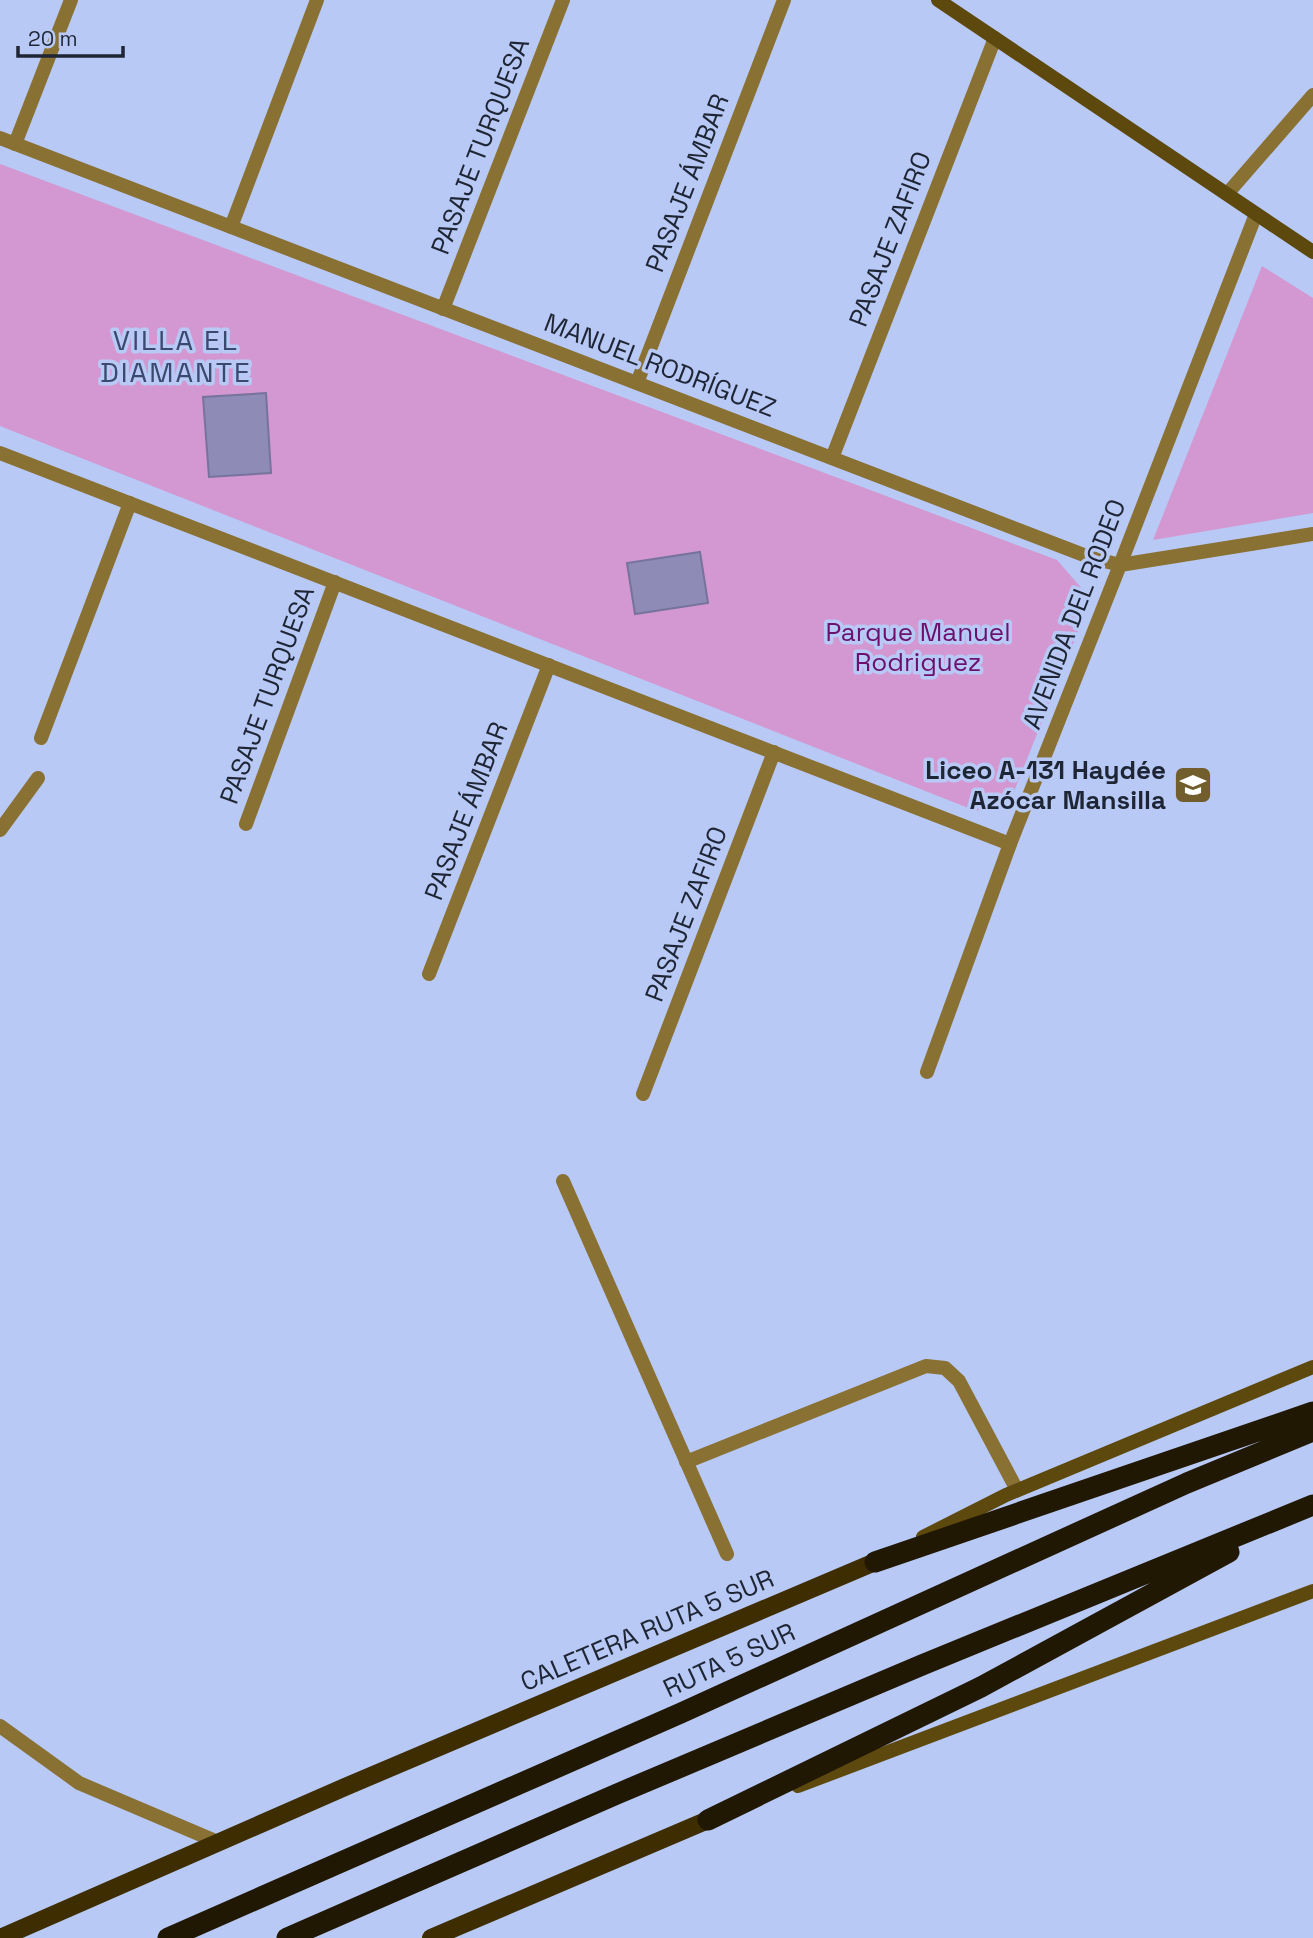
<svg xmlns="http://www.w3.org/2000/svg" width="1313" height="1938" viewBox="0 0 1313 1938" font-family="'Space Grotesk',sans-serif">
<rect width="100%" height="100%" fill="#b8c9f5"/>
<path fill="#d397d1" d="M0 164 1057 560 1091 599 1009 804 976 811 0 426Z
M1262 266 1313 298V513L1153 540Z"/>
<path fill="#8e8bb6" stroke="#76739d" stroke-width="2" d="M266 393 271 473 209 477 203 397Z
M700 552 708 603 635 614 627 563Z"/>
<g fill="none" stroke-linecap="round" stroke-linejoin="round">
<path stroke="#897033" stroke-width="14" d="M563 1181 727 1554
M686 1462 926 1366 945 1368 959 1381 1017 1490
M0 1726 79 1783 220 1843"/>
<path stroke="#897033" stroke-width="14" d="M15 144 71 0
M1227 194 1313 95
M231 227 317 0
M443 309 563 0
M637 383 784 0
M832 458 995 38
M1120 565 1256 214
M41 738 130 503
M246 824 335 582
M0 830 38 778
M429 974 549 665
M927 1072 1010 844
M643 1094 774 752"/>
<path stroke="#897033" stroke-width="14" d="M0 138 1089 557 1120 565 1313 534
M0 453 1010 844 1120 565"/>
<path stroke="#5d480d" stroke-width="14" d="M938 0 1313 252
M923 1537 1006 1495 1313 1367
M798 1786 1313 1591"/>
<path stroke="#3d2d00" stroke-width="18" d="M0 1938 345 1787 875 1562
M431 1938 708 1820"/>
<path stroke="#211803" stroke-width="21" d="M875 1562 1313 1412
M708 1820 981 1687 1229 1552
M168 1938 681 1713 1187 1483 1313 1431
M287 1938 617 1794 922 1665 1313 1505"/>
</g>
<defs>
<g id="school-square" transform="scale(2.0125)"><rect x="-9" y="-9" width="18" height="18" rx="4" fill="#725e2d" stroke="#b8c9f5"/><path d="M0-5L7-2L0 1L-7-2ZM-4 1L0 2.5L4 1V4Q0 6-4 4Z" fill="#fff"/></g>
</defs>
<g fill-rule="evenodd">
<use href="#school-square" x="1193" y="785"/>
</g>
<g text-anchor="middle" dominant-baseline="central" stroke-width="7" stroke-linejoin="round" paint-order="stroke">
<g font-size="26" fill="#1e2535" stroke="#b8c9f5">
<text transform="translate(480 146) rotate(-69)">PASAJE TURQUESA</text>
<text transform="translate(687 183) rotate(-69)">PASAJE ÁMBAR</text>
<text transform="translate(890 239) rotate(-69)">PASAJE ZAFIRO</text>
<text transform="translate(660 365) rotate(21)">MANUEL RODRÍGUEZ</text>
<text transform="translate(1074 614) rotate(-69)">AVENIDA DEL RODEO</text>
<text transform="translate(267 695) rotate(-70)">PASAJE TURQUESA</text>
<text transform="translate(466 811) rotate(-69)">PASAJE ÁMBAR</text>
<text transform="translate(686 914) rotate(-69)">PASAJE ZAFIRO</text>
<text transform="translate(647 1630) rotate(-23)">CALETERA RUTA 5 SUR</text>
<text transform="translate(729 1660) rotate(-25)">RUTA 5 SUR</text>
</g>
<g font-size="26" fill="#6c106d" stroke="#b8c9f5">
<text x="918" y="632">Parque Manuel<tspan x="918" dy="30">Rodriguez</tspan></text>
</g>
<g font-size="26" font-weight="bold" fill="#1e2535" stroke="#b8c9f5" text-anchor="end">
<text x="1166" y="770">Liceo A-131 Haydée<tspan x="1166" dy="30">Azócar Mansilla</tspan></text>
</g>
<g font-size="28" letter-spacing="2" fill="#3b496e" stroke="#b8c9f5">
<text x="176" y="340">VILLA EL<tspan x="176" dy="32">DIAMANTE</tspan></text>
</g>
</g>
<path d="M18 46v10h105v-10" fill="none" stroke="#1e2535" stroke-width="3.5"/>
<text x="28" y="46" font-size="21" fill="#1e2535" stroke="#b8c9f5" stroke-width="5" paint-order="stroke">20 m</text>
</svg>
